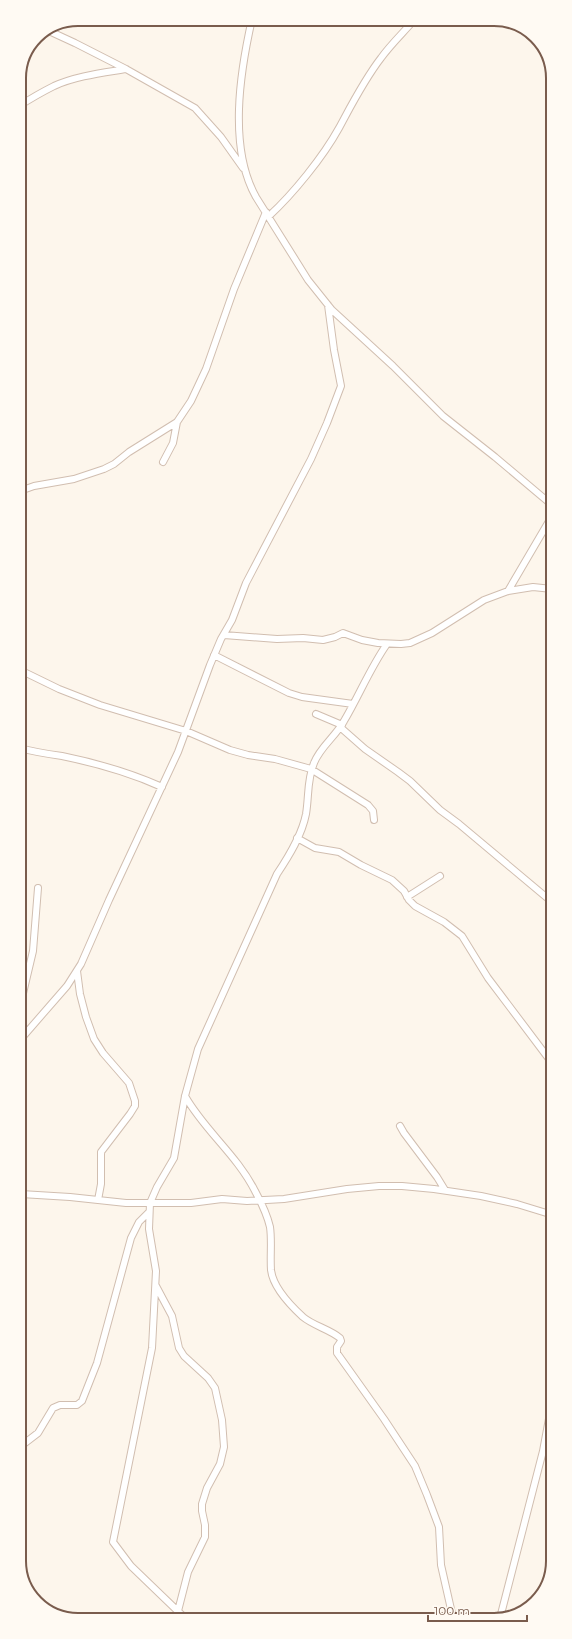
<svg xmlns="http://www.w3.org/2000/svg" width="572" height="1639" viewBox="0 0 572 1639" font-family="Montserrat,sans-serif">
<rect width="100%" height="100%" fill="#fdf6ec"/>
<g fill="none" stroke-linecap="round" stroke-linejoin="round">
<g stroke="#d1beb0" stroke-width="8">
<path id="minor" d="M252 19C240 72 228 147 256 197L308 280 332 310 393 366 443 416 495 457 552 505
M49 31 75 43 126 69 195 108 221 137 243 168
M19 106C30 99 42 92 54 86 76 76 102 73 126 69
M269 216C293 194 323 157 339 128 352 104 364 80 381 58 391 44 404 32 415 19
M163 462 173 443 177 422
M20 491 34 486 74 479 104 469 114 464 129 452 177 422 191 401 206 369 234 289 266 212
M508 591 552 516
M224 635 277 639 303 638 323 640 335 637 343 633 362 640 378 643 401 644 410 643 432 633 484 600 508 591 533 587 552 589
M214 655 289 693 302 697 353 704
M20 670 59 689 100 705 186 731 230 750 248 755 275 759 311 769 368 805 373 811 374 820
M316 714 342 725
M340 727 365 749 398 772 410 781 440 810 459 824 552 902
M20 748C34 752 48 754 62 756 96 763 131 773 162 787
M297 838 315 848 339 852 361 865 392 880 404 891 409 900 415 906 444 922 462 936 488 978 552 1063
M407 897 440 876
M77 971 80 994 86 1017 94 1039 103 1053 129 1083 135 1101V1106L130 1114 101 1152V1184L98 1200
M20 1006 33 951 38 888
M20 1040 67 986 81 964 109 900 178 752 210 665 221 639 232 620 246 583 311 459 327 423 341 386 334 350 328 305
M185 1096C204 1130 237 1155 255 1191 261 1202 267 1214 270 1227 272 1241 270 1256 271 1270 273 1287 291 1306 303 1317 314 1326 329 1329 340 1338L341 1341 337 1347V1353L384 1419 415 1466 427 1495 439 1527 441 1565 453 1618
M400 1126 404 1133 437 1177 445 1190
M21 1194 70 1197 126 1203H191L222 1199 247 1201 284 1199 347 1189 379 1186H402L434 1189 481 1196 517 1204 553 1215
M156 1286 172 1316 179 1348 184 1356 208 1378 215 1388 222 1420 224 1447 220 1464 207 1488 202 1504V1511L205 1525V1537L188 1572 178 1611
M21 1446 38 1433 53 1408 60 1405H77L82 1401 97 1363 131 1238 139 1222 149 1212
M500 1618 543 1451 553 1397
M186 1619 131 1566 113 1542 152 1348 156 1271 149 1229 150 1203 157 1187 174 1158 185 1096 198 1049 277 874C289 856 302 835 306 814 309 796 307 779 314 763 320 747 336 736 344 721 359 696 370 668 387 644"/>
</g>
<use href="#minor" stroke="#fff" stroke-width="6"/>
</g>
<path d="M0 0H572V1639H0ZM78 26H494A52 52 0 0 1 546 78V1561A52 52 0 0 1 494 1613H78A52 52 0 0 1 26 1561V78A52 52 0 0 1 78 26Z" fill="#fffaf3" fill-rule="evenodd"/>
<path fill="none" stroke="#7a5c4d" stroke-width="2" d="M78 26H494A52 52 0 0 1 546 78V1561A52 52 0 0 1 494 1613H78A52 52 0 0 1 26 1561V78A52 52 0 0 1 78 26Z"/>
<path d="M428 1615v6h99v-6" fill="none" stroke="#7a5c4d" stroke-width="2"/>
<text x="434" y="1615" font-size="12" fill="#7a5c4d" stroke="#fffaf3" stroke-width="3" paint-order="stroke">100 m</text>
</svg>
